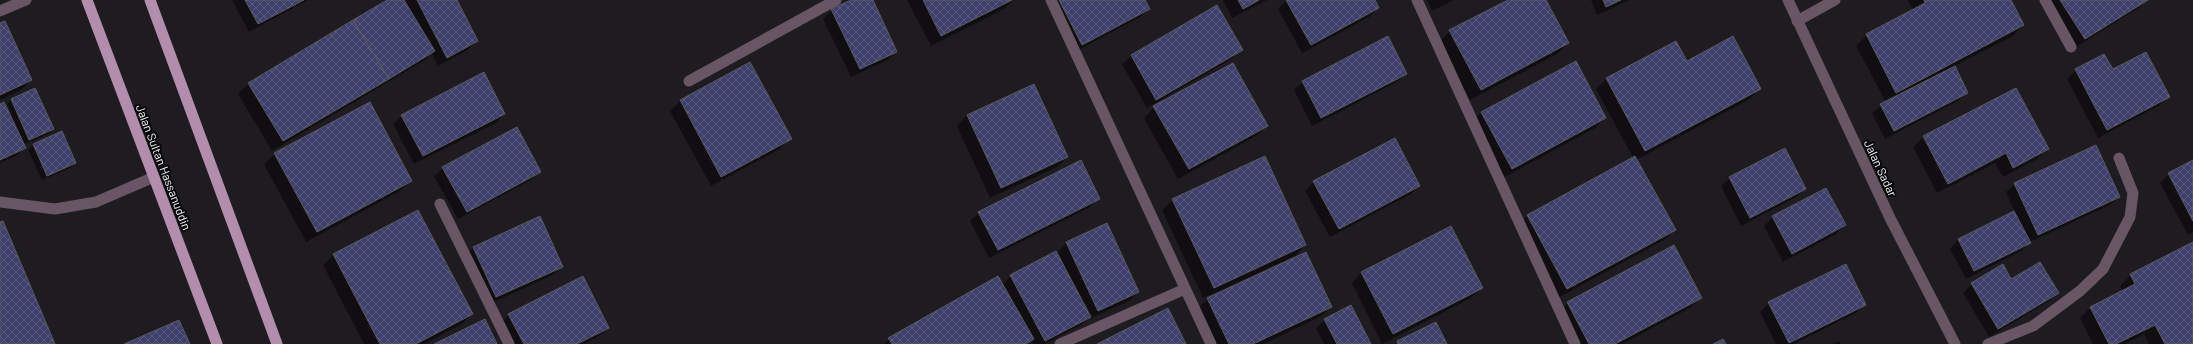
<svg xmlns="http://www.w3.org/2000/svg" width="2193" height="344" viewBox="0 0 2193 344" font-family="Barlow,sans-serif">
<defs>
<pattern id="building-cross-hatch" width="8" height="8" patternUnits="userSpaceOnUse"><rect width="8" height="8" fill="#3e3f6a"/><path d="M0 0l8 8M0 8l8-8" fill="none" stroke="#5a5b80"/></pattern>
</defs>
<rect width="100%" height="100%" fill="#1e1c20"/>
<path fill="#0007" d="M232 0H308L249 32Z
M389 0H455L477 41 468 50 438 66 432 53 425 60 272 151 238 94 249 83Z
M853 0H872L896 51 888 60 851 77 823 19 832 10Z
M907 0H1013L1004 9 931 46Z
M1051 0H1144L1149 9 1140 17 1073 53Z
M1223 0H1267L1232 18Z
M1287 0H1373L1378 8 1369 17 1302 53 1278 9Z
M1427 0H1454L1432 11Z
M1510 0H1545L1568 43 1557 54 1470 100 1440 42 1450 31Z
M1591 0H1630L1597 15Z
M1908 0H2010L2023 25 2013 36 1954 66 1967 92 1958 101 1885 139 1872 113 1886 102 1856 46 1867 35 1913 10Z
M2050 0H2147L2140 7 2076 47Z
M1217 7 1241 49 1233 58 1147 108 1122 64 1131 56Z
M0 24 31 80 21 90 0 100Z
M1675 42 1686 62 1760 89 1750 99 1636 160 1675 230 1664 240 1556 299 1517 226 1527 216 1633 158 1596 89 1606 79Z
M750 63 790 138 780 149 711 186 670 111 680 101Z
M2076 70 2112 71 2169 97 2160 105 2098 138 2067 79Z
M1406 74 1397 82 1312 126 1294 90 1303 82Z
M2016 89 2048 149 2037 159 2003 177 1995 163 1937 193 1913 147 1923 137Z
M12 99 53 129 48 134 23 145 24 147 16 156 0 163V105L10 117 12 116 7 104Z
M1154 107 1267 126 1256 136 1178 179 1144 118Z
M1481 113 1605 118 1595 128 1501 179 1471 123Z
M504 114 496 123 414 164 393 124 402 116Z
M967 115 1067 157 1057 167 990 198 957 126Z
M62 132 75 163 70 168 42 180 28 150 33 145Z
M275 154 411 181 400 191 306 242 264 164Z
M2193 161V232L2188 235 2160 183 2169 174Z
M443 168 539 171 531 180 458 219 434 176Z
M1730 178 1805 189 1796 197 1741 226 1721 186Z
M1314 182 1419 186 1411 194 1330 237 1305 191Z
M2015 184 2119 197 2110 205 2030 242 2021 251 1966 279 1950 249 1958 240 2015 212 2006 192Z
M1099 198 1090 207 989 258 970 221 979 213Z
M1173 200 1305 245 1295 256 1203 298 1162 210Z
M418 211 472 314 462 324 424 344H364L323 265 333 255Z
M1773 217 1845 225 1836 234 1783 262 1764 226Z
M1106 224 1138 292 1129 301 1089 319V317L1081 325 1045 344H1033L1031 340 1028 344H884L889 339 1002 285 1011 276 1062 261 1058 252 1066 243Z
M2193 243V344H2149L2144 334 2125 344H2093L2080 318 2090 308 2123 291 2120 286 2131 275Z
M474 247 562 266 553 275 487 305 465 256Z
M1362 272 1482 288 1471 298 1382 344 1352 283Z
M2011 281 2057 293 2049 301 1989 337 1963 293 1972 284Z
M1701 297 1690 308 1622 344H1574L1557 314 1568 303Z
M1208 299 1331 307 1320 317 1263 344H1214L1197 309Z
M1769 303 1865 304 1856 313 1794 344H1776L1760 312Z
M509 315 608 328 599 336 584 344H511L500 323Z
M1325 320 1370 344H1324L1316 328Z
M1839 341 1840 344H1833Z"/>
<path fill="url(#building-cross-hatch)" stroke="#5a5a5f" d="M245 0H304L258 24Z
M387 0H404L435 51 389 79 353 20Z
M417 0H457L478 41 447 58Z
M851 0H873L897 52 860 69 831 9Z
M923 0H1012L941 36Z
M1059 0H1145L1150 9 1082 45Z
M1238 0H1259L1243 9Z
M1286 0H1375L1379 8 1311 45Z
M1508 0H1546L1569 43 1481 90 1449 30Z
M1603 0H1621L1606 7Z
M1924 0H2011L2024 25 1896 93 1866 34 1925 3Z
M2060 0H2148L2085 39Z
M1217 5 1243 50 1156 100 1131 55Z
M353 20 389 79 283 141 248 83Z
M5 21 32 80 0 95V23Z
M1388 36 1407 74 1321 118 1302 81Z
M1733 36 1761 89 1645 151 1606 78 1676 41 1687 61Z
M2146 52 2170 97 2107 130 2075 69 2104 54 2113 69Z
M1576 61 1606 118 1512 169 1481 112Z
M750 62 792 139 721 177 680 100Z
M1233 63 1268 126 1189 169 1153 106Z
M1955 66 1968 93 1894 131 1880 104Z
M484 72 505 114 423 156 401 115Z
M1034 84 1068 157 1001 188 967 115Z
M35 88 54 129 29 140 11 99Z
M2016 88 2049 149 2013 168 2006 153 1948 184 1923 136Z
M4 102 26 148 0 160V104Z
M370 102 412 181 317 232 274 153Z
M517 127 541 172 467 212 442 167Z
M62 131 76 163 47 176 33 144Z
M1395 138 1420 186 1339 229 1313 181Z
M2096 145 2120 197 2038 235 2014 183Z
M1785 148 1806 189 1750 218 1729 177Z
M1265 156 1306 245 1214 288 1172 199Z
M1635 156 1676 230 1567 289 1527 215Z
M1081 160 1100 199 998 250 978 212Z
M2193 160V221L2168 173Z
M1826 188 1846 225 1792 254 1772 216Z
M418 210 473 314 416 344H380L333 254Z
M2014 211 2031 243 1974 271 1958 239Z
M540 216 563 267 496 297 473 247Z
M3 221 55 344H0V222Z
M1107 223 1139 292 1098 311 1066 242Z
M1451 226 1483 288 1393 334 1361 272Z
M2193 242V344H2165L2155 325 2116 344H2109L2090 307 2135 284 2130 274Z
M1674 245 1702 298 1615 344H1589L1567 302Z
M1056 251 1091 317 1045 341 1010 275Z
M1306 252 1332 307 1253 344H1229L1207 298Z
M2040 262 2059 293 1998 329 1971 283 2003 264 2011 279Z
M1846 264 1866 305 1789 343 1768 302Z
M583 276 609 328 577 344H524L508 314Z
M998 276 1034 339 1026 344H892L888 338Z
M1351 305 1371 344H1337L1324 319Z
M1168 308 1186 344H1097Z
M485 319 497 344H434Z
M179 320 190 344H124Z
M1436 322 1447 344H1398L1397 341Z
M1723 339 1726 344H1713Z"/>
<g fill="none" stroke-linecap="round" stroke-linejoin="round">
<path stroke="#685664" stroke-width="11" d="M0 202 55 209 96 202 154 177"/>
<path stroke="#685664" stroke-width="11" d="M1051 0 1211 344
M1417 0 1575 344
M1788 0 1890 218 1955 344
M2045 0 2071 47
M0 11 26 0
M1797 21 1835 0
M689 81 836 0
M440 204 509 344
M1060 344 1185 289
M1988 344 2033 326 2080 291 2103 269 2130 217 2133 193 2119 158"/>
<path stroke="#b38eac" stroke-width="11" d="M87 0 217 344
M150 0 277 344"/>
</g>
<g text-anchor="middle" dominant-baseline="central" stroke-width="4" stroke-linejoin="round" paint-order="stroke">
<g font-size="12" fill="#f4f3f5" stroke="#080709">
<text transform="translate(164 167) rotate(69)">Jalan Sultan Hassanuddin</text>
<text transform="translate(1881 168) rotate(65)">Jalan Sadar</text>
</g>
</g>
</svg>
